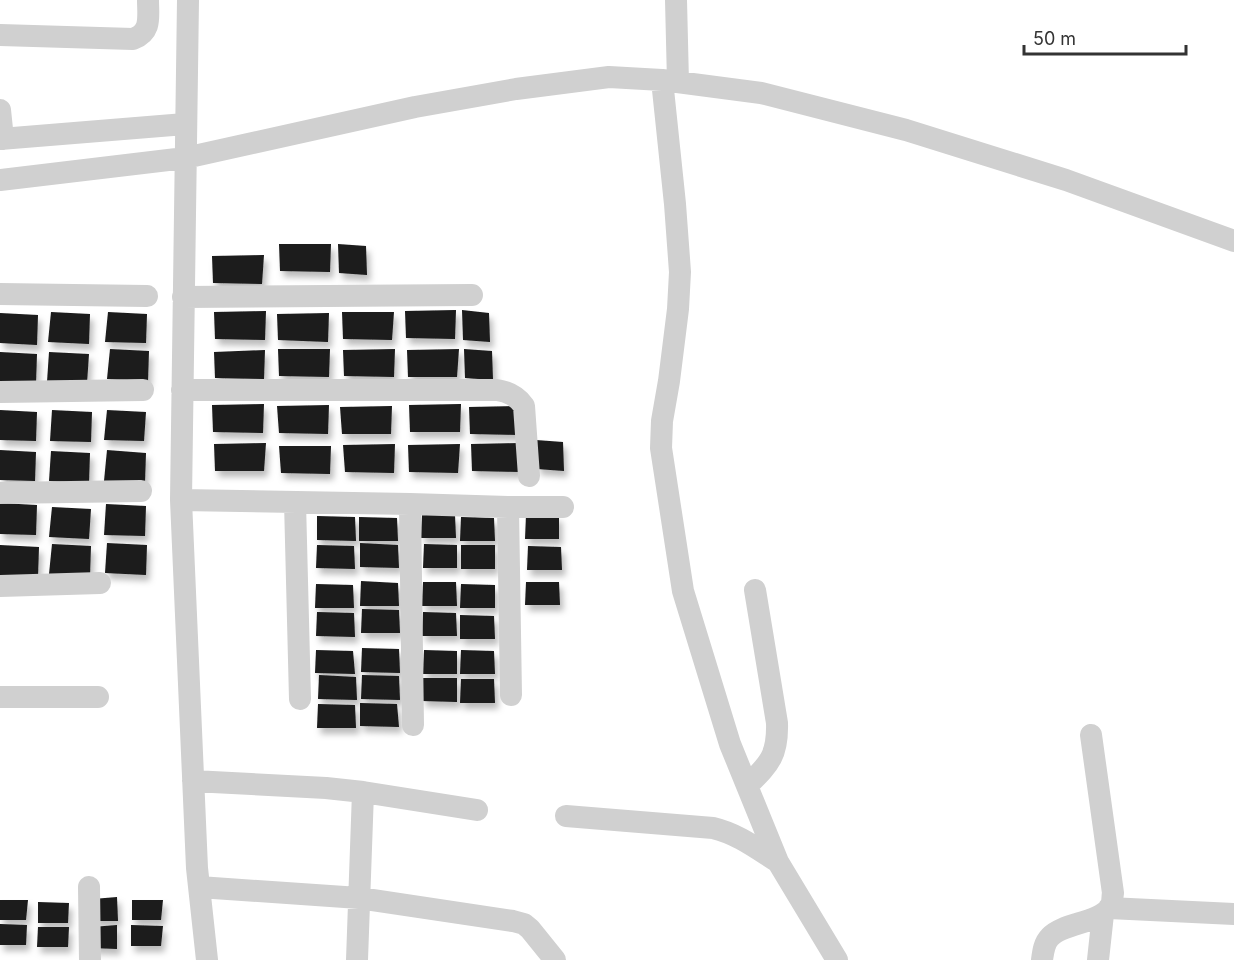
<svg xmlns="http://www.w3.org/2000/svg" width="1234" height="960" viewBox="0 0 1234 960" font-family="Inter,sans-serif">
<defs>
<filter id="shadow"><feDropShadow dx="3.5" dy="6" stdDeviation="3" flood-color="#0004"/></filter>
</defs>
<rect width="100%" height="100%" fill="#fff"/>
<path fill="#1a1a1a" filter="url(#shadow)" d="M279 244H331L330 272 280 271Z
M338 244 366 246 367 275 339 273Z
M264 255 262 284 213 283 212 256Z
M456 310 455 339 406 338 405 311Z
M462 310 489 313 490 342 463 340Z
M266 311 265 340 215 339 214 312Z
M51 312 90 314 89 344 48 342Z
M108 312 147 314 146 343 105 342Z
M342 312H394L392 340 343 339Z
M0 313 38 315 37 345 0 343Z
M329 313 328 342 278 340 277 314Z
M110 349 149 351 148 381 107 379Z
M278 349H330L329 377 279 376Z
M395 349 394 377 344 376 343 350Z
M459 349 457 377H408L407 350Z
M464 349 492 351 493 380 465 378Z
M265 350 264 379 215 378 214 352Z
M0 352 37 354 36 383 0 382Z
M49 352 89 354 87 383 47 382Z
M264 404 263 433 213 432 212 405Z
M461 404 460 432H410L409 405Z
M329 405 328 434 279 433 277 406Z
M392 406 391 434H342L340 407Z
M520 406V435L470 434 469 407Z
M0 410 37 412 36 441 0 440Z
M52 410 92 412 91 442 50 441Z
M107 410 146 412 144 441 104 440Z
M536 440 563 442 564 471 537 469Z
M266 443 264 471H215L214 444Z
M521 443V472L472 471 471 444Z
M395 444 394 473 345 472 343 445Z
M460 444 458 473 409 472 408 445Z
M279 446H331L330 474 281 473Z
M0 450 36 452 35 481 0 480Z
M107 450 146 453 145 482 104 481Z
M51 451 90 453 89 483 49 481Z
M0 503 37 505 36 535 0 534Z
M106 504 146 506 145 536 104 535Z
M52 507 91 509 89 539 49 537Z
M422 515H455L456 538H421Z
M526 515 559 516V539H525Z
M317 516 355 517 356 541 317 540Z
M359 517 397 518 398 541H359Z
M461 517 494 518 495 541H460Z
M107 543 147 545 146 575 105 573Z
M360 543 398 545 399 568 360 567Z
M52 544 91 546 90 576 49 574Z
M424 544 457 545V568H423Z
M0 545 39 547 38 576 0 575Z
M317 545 354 546 355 569 316 568Z
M461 545H495V569H461Z
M528 546 561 547 562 570H527Z
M361 581 398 583 399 606H360Z
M423 582H456L457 606H422Z
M526 582H559L560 605H525Z
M316 584 353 585 354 608H315Z
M461 584 495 585V608H460Z
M362 609 399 610 400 633H361Z
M317 612 354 613 355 637 316 636Z
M423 612 456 613 457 636H422Z
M460 615 494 616 495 639H460Z
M362 648 399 649 400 673 361 672Z
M316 650 353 651 355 674 315 673Z
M424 650 457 651V674H423Z
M461 650 494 651 495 674H460Z
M319 675 356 677 357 700 318 699Z
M362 675 399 676 400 700 361 699Z
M423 678H457V702L422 701Z
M461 679H494L495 703H460Z
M360 703 397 704 399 727 360 726Z
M318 704 355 705 356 728H317Z
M117 897 118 921H93V899Z
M0 900H28L26 920H0Z
M132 900H163L161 920H132Z
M38 902 69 903 68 923H38Z
M0 924 27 925 26 945H0Z
M117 925V949L92 948V927Z
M131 925 163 926 161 946H131Z
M38 927H69L68 947H37Z"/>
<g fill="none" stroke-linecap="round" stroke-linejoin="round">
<path stroke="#d0d0d0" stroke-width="22" d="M188 0 181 500 197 868 207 960
M676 0 678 82
M0 35 133 39C152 32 148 17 148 0
M662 80 675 204 680 272 678 309 669 381 662 421 661 448 683 591 730 744 778 862 837 960
M0 110 3 139
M0 139 185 124
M0 180 185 158 415 107 516 89 609 77 662 80 761 93 906 130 1066 180 1234 241
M0 294 147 296
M183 297 472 295
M182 390H497C509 392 517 396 524 406L529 476
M0 392 143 390
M0 493 141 491
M181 500 410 504 508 507H563
M295 502 300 699
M410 504 413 725
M508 507 511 695
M0 586 100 583
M0 697H98
M193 781 326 788 363 792 477 810
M747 786C769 764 778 756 777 723L755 590
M566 816 713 828C738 834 756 848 778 862
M89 887 90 960
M199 887 359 898 513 921 524 924 530 929 555 960
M1109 908 1234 914
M357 960 363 792
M1042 960C1043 952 1044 943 1050 937 1062 923 1100 923 1110 907 1113 903 1112 898 1113 893L1091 735
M1098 960 1103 914"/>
</g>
<path d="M1024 45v9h162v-9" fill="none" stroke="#333333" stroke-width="3"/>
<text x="1033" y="45" font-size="18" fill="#333333" stroke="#ffffff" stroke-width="4.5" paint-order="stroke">50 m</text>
</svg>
